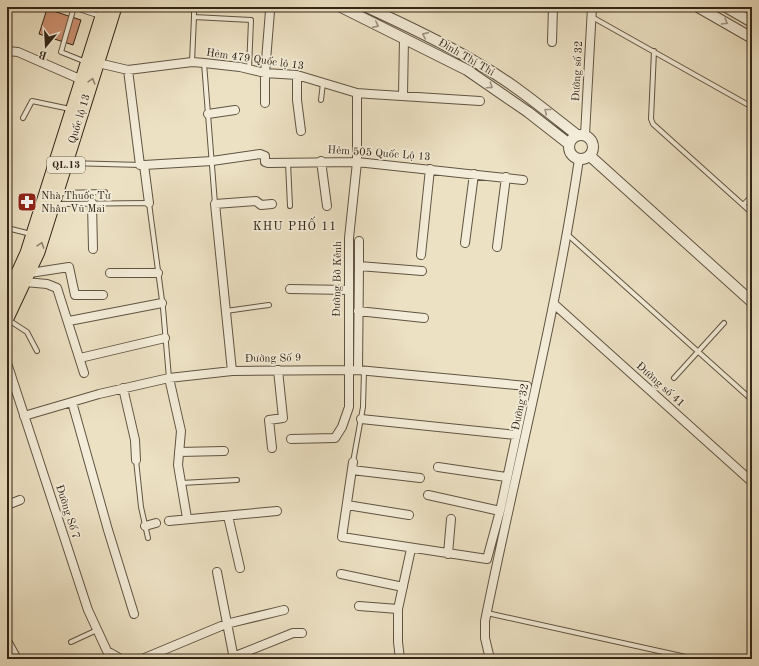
<svg xmlns="http://www.w3.org/2000/svg" width="759" height="666" viewBox="0 0 759 666" font-family="'Old Standard TT',serif">
<rect width="100%" height="100%" fill="#ece1c3"/>
<filter id="stains"><feTurbulence type="fractalNoise" baseFrequency=".005" numOctaves="4"/><feColorMatrix values="0 0 0 0 .2 0 0 0 0 .09 0 0 0 0 .02 0 0 0 .5 -.17"/></filter>
<radialGradient id="worn" r=".72"><stop offset=".6" stop-color="#630" stop-opacity="0"/><stop offset="1" stop-color="#630" stop-opacity=".3"/></radialGradient>
<path fill="#ce9273" stroke="#322517" d="M47 9 81 20 73 45 39 34Z"/>
<g fill="none" stroke-linecap="round" stroke-linejoin="round">
<g stroke="#605442" stroke-width="6">
<path id="service" d="M73 7 100 16
M74 7 61 52 86 62
M194 7V17
M592 17 752 107
M654 51 651 119 653 124 752 213
M192 62 194 17 251 20 249 69
M204 63 215 204
M321 100 323 83
M23 118 32 101 70 109
M68 163 141 165
M288 163 290 206
M59 193 105 192
M55 204 149 203 163 308 169 378
M743 205 752 196
M7 228 31 234
M568 235 752 400
M226 311 269 305
M7 319 27 332 37 351
M674 378 724 323
M136 460 141 507 148 538
M353 462 363 407 364 370
M181 483 237 480
M487 613 695 659
M71 642 97 630"/>
</g>
<g stroke="#605442" stroke-width="10">
<path id="minor" d="M552 42 553 7
M7 51 18 52 82 80
M98 63 128 70 192 62 204 63 240 67 265 73 297 75 357 93 370 94 480 101
M128 70 140 165
M297 75V100L301 131
M403 95 404 38
M265 103V73L270 11
M208 114 235 110
M585 135 592 7
M321 161 327 206
M92 203 93 249
M149 203 144 165 212 161 260 154 265 156V162L268 163 357 162 523 180
M359 241V266
M465 243 474 174
M497 247 506 177
M421 255 430 169
M30 273 69 267 75 295H103
M110 273H158
M25 282 47 284 57 288 84 373
M290 289 348 290
M746 297 752 291
M554 304 752 482
M358 311 424 318
M69 321 162 303
M80 358 165 338
M7 363 88 610 107 651 121 659
M358 370 359 266 422 271
M232 371 215 204 256 201 261 205 272 204
M169 378 181 431 178 465 187 518
M123 388 135 440 136 460
M72 402 108 530 134 614
M24 416 99 394 169 378 232 371 358 370 527 386 500 511 487 559 342 537 353 462
M361 419 516 435
M291 439 335 438 342 427 349 407V238L357 162V93
M272 448 269 420 283 418 278 370
M179 452 224 451
M438 467 506 477
M352 470 420 478
M428 495 500 511
M7 505 20 500
M347 505 409 515
M228 516 240 568
M169 521 277 511
M145 526 156 523
M448 554 451 519
M217 572 234 659
M341 574 403 587
M359 606 398 609
M7 641 17 659
M233 657 293 633H302
M142 659 226 624 284 610
M400 659 398 642V609L411 549
M490 659 485 638V621C516 467 556 315 579 159"/>
</g>
<g stroke="#605442" stroke-width="12">
<path id="tertiary" d="M341 7 467 70 528 112 569 144
M367 7C405 25 443 42 479 64 514 84 545 110 577 135
M698 7 752 38
M726 7 752 22
M569 147a12 12 0 1 1 24 0a12 12 0 1 1-24 0Z
M590 156 752 302"/>
</g>
<g stroke="#322517" stroke-width="15">
<path id="trunk" d="M7 297 27 253 105 7
M7 318 38 252 115 7"/>
</g>
<use href="#service" stroke="#f3ecd8" stroke-width="4"/>
<use href="#minor" stroke="#f3ecd8" stroke-width="8"/>
<use href="#tertiary" stroke="#f3ecd8" stroke-width="10"/>
<use href="#trunk" stroke="#ece1c3" stroke-width="13"/>
</g>
<defs><path id="oneway-chevron" d="M-2-3.5L2.5 0L-2 3.5" fill="none" stroke-width="1.6" stroke-linecap="round" stroke-linejoin="round"/></defs>
<g stroke="#9c9281">
<use href="#oneway-chevron" transform="translate(725 22) rotate(30)"/>
<use href="#oneway-chevron" transform="translate(376 25) rotate(27)"/>
<use href="#oneway-chevron" transform="translate(425 35) rotate(-154)"/>
<use href="#oneway-chevron" transform="translate(490 86) rotate(34)"/>
<use href="#oneway-chevron" transform="translate(547 111) rotate(-141)"/>
</g>
<g stroke="#8f836d">
<use href="#oneway-chevron" transform="translate(92 81) rotate(-73)"/>
<use href="#oneway-chevron" transform="translate(41 245) rotate(-72)"/>
</g>
<defs>
<g id="pharmacy-square" transform="scale(1)"><rect x="-9" y="-9" width="18" height="18" rx="4" fill="#8f2418" stroke="#f3ecd8"/><path d="M-2-6h4v4h4v4h-4v4h-4v-4h-4v-4h4Z" fill="#fff"/></g>
</defs>
<g fill-rule="evenodd">
<use href="#pharmacy-square" x="27" y="202"/>
</g>
<g text-anchor="middle" dominant-baseline="central" stroke-width="3.5" stroke-linejoin="round" paint-order="stroke">
<rect fill="#f3ecd8" stroke="#6c6151" stroke-width="1" x="47" y="157" width="38" height="16" rx="3"/>
<g font-size="10" font-weight="bold" fill="#322517">
<text x="66" y="165">QL.13</text>
</g>
<g font-size="11" fill="#322517" stroke="#f3ecd8">
<text transform="translate(466 58) rotate(30)">Đinh Thị Thi</text>
<text transform="translate(255 60) rotate(8)">Hẻm 479 Quốc lộ 13</text>
<text transform="translate(578 71) rotate(-87)">Đường số 32</text>
<text transform="translate(80 119) rotate(-73)">Quốc lộ 13</text>
<text transform="translate(379 154) rotate(4)">Hẻm 505 Quốc Lộ 13</text>
<text transform="translate(338 279) rotate(-89)">Đường Bờ Kênh</text>
<text transform="translate(273 359) rotate(-1)">Đường Số 9</text>
<text transform="translate(660 385) rotate(42)">Đường số 41</text>
<text transform="translate(521 407) rotate(-78)">Đường 32</text>
<text transform="translate(67 512) rotate(72)">Đường Số 7</text>
</g>
<g font-size="11" fill="#322517" stroke="#f3ecd8" text-anchor="start">
<text x="41" y="196">Nhà Thuốc Tư<tspan x="41" dy="13">Nhân Vū Mai</tspan></text>
</g>
<g font-size="12" letter-spacing="1" fill="#322517" stroke="#f3ecd8">
<text x="295" y="227">KHU PHỐ 11</text>
</g>
</g>
<rect width="759" height="666" fill="none" stroke="#ece1c3" stroke-width="24"/>
<rect x="8" y="8" width="743" height="650" fill="none" stroke="#322517" stroke-width="2"/>
<rect x="12" y="12" width="735" height="642" fill="none" stroke="#322517"/>
<g transform="translate(46 46) rotate(198)" stroke="#f3ecd8" stroke-width="3" paint-order="stroke">
<path d="M0-3L7 15L0 10L-7 15Z" fill="#322517"/>
<text y="-6" font-size="11" font-weight="bold" text-anchor="middle" fill="#322517">B</text>
</g>
<rect width="100%" height="100%" filter="url(#stains)"/>
<rect width="100%" height="100%" fill="url(#worn)"/>
</svg>
